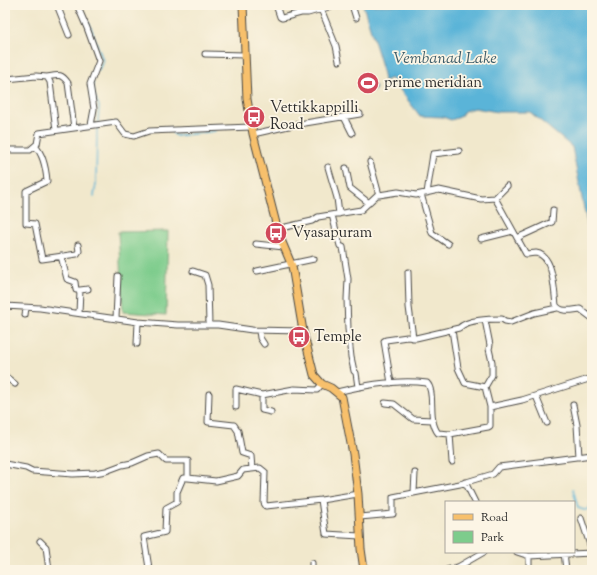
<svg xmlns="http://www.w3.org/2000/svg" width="597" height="575" viewBox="0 0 597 575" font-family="'Sorts Mill Goudy',serif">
<rect width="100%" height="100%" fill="#fcf5e5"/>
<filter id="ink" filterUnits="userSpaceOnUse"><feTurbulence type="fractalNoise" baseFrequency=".025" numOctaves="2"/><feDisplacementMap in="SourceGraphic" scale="8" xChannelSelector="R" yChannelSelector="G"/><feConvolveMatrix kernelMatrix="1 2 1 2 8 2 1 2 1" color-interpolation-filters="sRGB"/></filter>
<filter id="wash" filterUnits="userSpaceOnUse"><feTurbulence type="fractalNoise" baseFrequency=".012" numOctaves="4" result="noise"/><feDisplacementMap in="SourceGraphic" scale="16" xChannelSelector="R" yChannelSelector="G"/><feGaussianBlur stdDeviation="0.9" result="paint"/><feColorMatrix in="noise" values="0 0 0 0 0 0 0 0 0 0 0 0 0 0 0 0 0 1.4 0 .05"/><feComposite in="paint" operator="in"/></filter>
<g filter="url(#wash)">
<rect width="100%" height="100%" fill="#f1e8cc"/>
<path fill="#7dcc8c" stroke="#547c5c" d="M168 231 166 315 123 312 118 232Z"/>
<path fill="#5ab4d8" stroke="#427082" d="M363 5H592V243L590 239 572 147 530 112H498L475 108 464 111 460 117 451 120 443 117 420 116 391 78 384 81 381 63Z
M366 74 376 87 375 90 371 91 359 79Z"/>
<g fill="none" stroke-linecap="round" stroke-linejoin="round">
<path stroke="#5ab4d8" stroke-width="1.5" d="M86 19 90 25 103 61 98 71
M93 83 94 94 99 106 98 122
M172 132 176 136 215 131
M94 196 96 184 97 126
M573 489 578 508 584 510 589 509 590 506 592 505
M589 567 592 566"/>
</g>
</g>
<g filter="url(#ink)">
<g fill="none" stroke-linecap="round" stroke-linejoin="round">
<g stroke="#494743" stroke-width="7">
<path id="minor" d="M57 5 69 35
M77 5 87 28 99 61 90 84 94 109 91 125
M276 5 280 17 282 18 301 13H308L336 5
M352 5 356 18
M321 9 336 46 339 61
M205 54 245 55
M5 71 7 79 36 76 47 77 50 82 56 130
M47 77C58 75 61 73 68 83L74 128
M344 117 352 133
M253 134 293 125 360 114
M35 146C43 154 46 169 47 181L26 191V223L35 224 42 259 77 254 79 251 78 245
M5 150H30L37 144 39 133 116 122 125 134 134 136 149 131 251 127
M370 162 379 195
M328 167 337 198 339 214
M346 168 350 188 369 203
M427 193 433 154 459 151
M421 194 432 233 448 244
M495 198 526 254C529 254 533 253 536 253 554 255 554 291 556 305 561 313 572 310 580 309L592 318
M332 215 340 246 343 247 348 279 347 299 348 329 351 357 354 371 356 373 358 387
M277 229 312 221 318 217 361 210 377 195H379L398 192 416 195 439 190 481 199 495 198 507 186
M517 238 552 222 553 210
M481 239 513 231
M256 244 284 247
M61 256 67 279 75 282 76 290H80L79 313
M193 271 205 275 208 285 209 325
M257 271 314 259
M408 272 409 307 413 338
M80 290 88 289
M5 306 40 308 138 322 178 325H218L252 330 303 331
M25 315 26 308
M116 318 118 276
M485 320 490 345 489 349 492 362V375L485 387 490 407
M452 330 458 368 465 383 485 387
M259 331 260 338 264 344
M137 344 138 322
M5 376 15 384
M391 383 384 341 386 340 407 337 416 338 459 328C468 319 490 319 502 319L505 321 511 322 534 313 557 308
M337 392C365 385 399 379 427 383 436 392 427 419 438 433L450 434 488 427 490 426V407L522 400 592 378
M209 394 208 422 234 425 238 431 242 453 251 456 252 469
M262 395 294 389 317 390 322 384
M536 396 547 423
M385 403 394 404 413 419 432 420
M573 405 577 425 579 457
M236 407V389L262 395V410L271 412
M450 434 452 462
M5 464 26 468 32 471 73 474 95 473 106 471 122 465 132 463 148 456 159 454 166 461H188V478L216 481 238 476 243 470 260 468 265 472 264 503 266 506 321 500 358 494
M465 482 475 502
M414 492 415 473
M321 500 326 534 360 536
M360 517 393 514V497L460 484 493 474 499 467 592 455
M581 518 592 551
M40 541 46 547 49 570
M517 552 529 556 592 553
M564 552 566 570
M529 556V567L534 570
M312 563V570
M149 568 144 537 165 532 166 508 177 502V492L183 478H188
M447 570 458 567 484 552"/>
</g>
<g stroke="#494743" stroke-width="9">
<path id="major" d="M243 5 247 99 253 134 279 235 292 266 303 331 314 375 322 384 331 388 342 397 353 454 358 494 361 549 364 570"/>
</g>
<use href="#minor" stroke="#fff" stroke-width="5"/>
<use href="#major" stroke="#f7c06c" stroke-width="7"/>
</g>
</g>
<defs>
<g id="stadium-disc" transform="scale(1.15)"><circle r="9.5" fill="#d1495b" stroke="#fcf5e5"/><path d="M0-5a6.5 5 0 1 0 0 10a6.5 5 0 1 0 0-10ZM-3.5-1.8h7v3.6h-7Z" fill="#fff"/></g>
<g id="bus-disc" transform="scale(1.15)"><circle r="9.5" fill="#d1495b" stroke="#fcf5e5"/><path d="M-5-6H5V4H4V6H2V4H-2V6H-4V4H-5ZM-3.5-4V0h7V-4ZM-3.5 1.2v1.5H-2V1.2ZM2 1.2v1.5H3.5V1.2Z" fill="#fff"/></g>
</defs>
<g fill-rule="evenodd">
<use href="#stadium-disc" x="368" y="83"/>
<use href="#bus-disc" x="254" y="117"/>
<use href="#bus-disc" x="276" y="233"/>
<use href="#bus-disc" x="299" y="337"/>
</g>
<g text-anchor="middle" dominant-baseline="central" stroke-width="3.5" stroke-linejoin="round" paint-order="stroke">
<g font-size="15" fill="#2b2b2b" stroke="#fcf5e5" text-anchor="start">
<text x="384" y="83">prime meridian</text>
<text x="270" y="108">Vettikkappilli<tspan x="270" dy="17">Road</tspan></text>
<text x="292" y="233">Vyasapuram</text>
<text x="314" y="337">Temple</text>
</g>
<g font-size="16" font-style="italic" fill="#3b5b68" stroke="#fcf5e5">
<text x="445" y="59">Vembanad Lake</text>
</g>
</g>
<rect width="597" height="575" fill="none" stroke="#fcf5e5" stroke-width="20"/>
<rect x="445" y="501" width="130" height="52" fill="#fcf5e5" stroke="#a8a49b"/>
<rect x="453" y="514" width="20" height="6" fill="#f7c06c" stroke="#a8a49b"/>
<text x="481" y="521" font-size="12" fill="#2b2b2b">Road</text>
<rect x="453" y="531" width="20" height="12" fill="#7dcc8c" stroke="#a8a49b"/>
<text x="481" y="541" font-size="12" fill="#2b2b2b">Park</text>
</svg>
